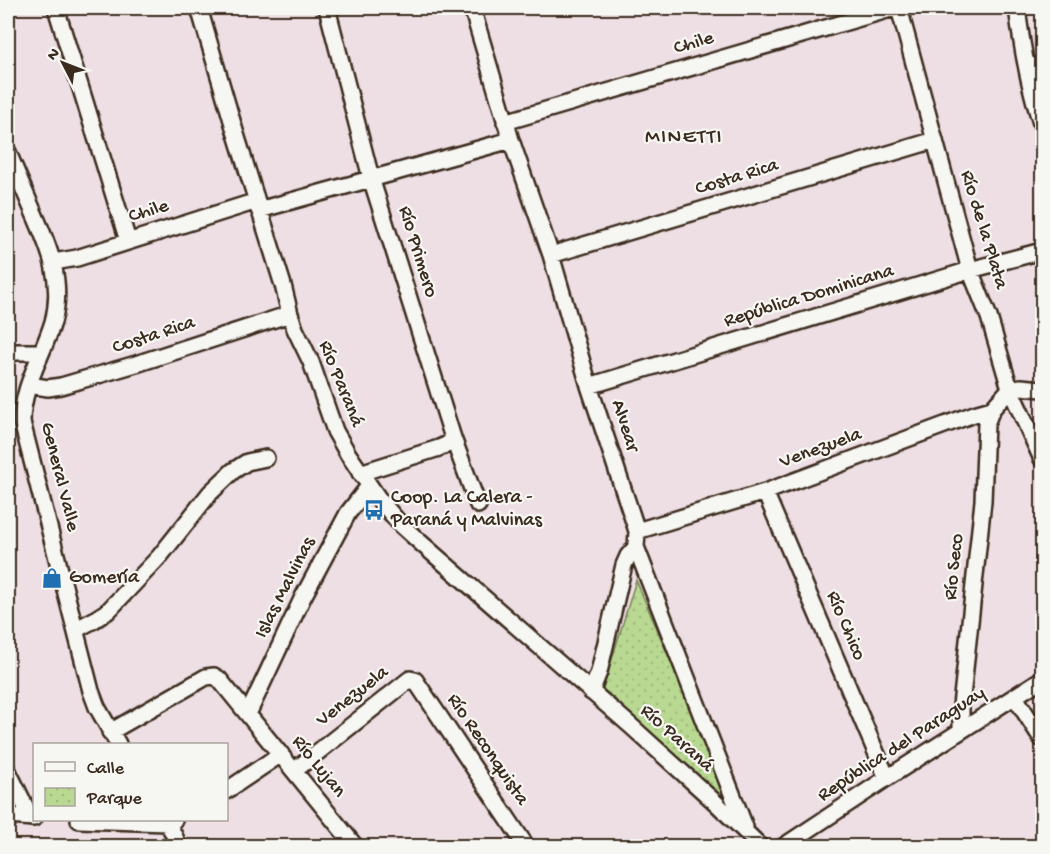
<svg xmlns="http://www.w3.org/2000/svg" width="1050" height="854" viewBox="0 0 1050 854" font-family="'Gochi Hand',sans-serif">
<defs>
<pattern id="park-dots" width="8" height="8" patternUnits="userSpaceOnUse" patternTransform="scale(1.5)"><rect width="8" height="8" fill="#b9d992"/><path d="M2 2h.1M6 6h.1" fill="none" stroke="#a0ba7d" stroke-width="1.8" stroke-linecap="round"/></pattern>
</defs>
<rect width="100%" height="100%" fill="#eedfe4"/>
<filter id="ink" filterUnits="userSpaceOnUse"><feTurbulence type="fractalNoise" baseFrequency=".0167" numOctaves="2"/><feDisplacementMap in="SourceGraphic" scale="12" xChannelSelector="R" yChannelSelector="G"/><feConvolveMatrix kernelMatrix="1 2 1 2 8 2 1 2 1" color-interpolation-filters="sRGB"/></filter>
<g filter="url(#ink)">
<path fill="url(#park-dots)" stroke="#7a8258" stroke-width="1.5" d="M636 580 733 807 603 689Z"/>
<g fill="none" stroke-linecap="round" stroke-linejoin="round">
<g stroke="#3b2a1e" stroke-width="20">
<path id="street" d="M56 8 128 241
M199 8 235 131 283 285 290 314 295 329 311 362 335 431 348 454 378 498 400 524 421 543 631 726 716 803 760 846
M327 8 371 178 453 438 478 505
M472 8 511 140 551 255 589 386 637 531 636 547 745 827
M899 8 970 270 989 317 1010 389 1042 459
M1017 8C1022 48 1029 87 1042 126
M1026 64 1042 68
M505 122 894 8
M8 152C16 172 25 192 33 211 49 247 64 281 53 322 43 355 22 386 22 422L91 691 97 707 118 744
M259 210 511 140
M551 255 935 140
M54 262 77 258 257 201
M8 354 16 352H41
M29 385 48 388 61 386 136 364 290 314
M589 386 970 270 1042 251
M360 473 439 448 448 444 453 438
M765 492 887 778
M637 531 765 492 974 414 992 409 1010 389 1021 387 1042 389
M77 629 94 620 108 611 160 556 210 493 233 471 247 462 266 458
M591 692 599 672 624 565 628 556 636 547
M1015 697 1042 739
M248 714 303 597 348 513 369 486
M961 730V706L983 501 986 424 992 409
M110 732 206 677 214 676 219 679 355 846
M8 771 31 818
M294 771 410 679 415 680 526 846
M226 791 281 754
M8 816 34 818
M79 820 168 823 174 820
M165 820 171 829 179 846
M784 846 887 778 1042 679"/>
</g>
<use href="#street" stroke="#f6f6f2" stroke-width="15"/>
</g>
</g>
<defs>
<g id="bus-bare" transform="scale(1.62)"><path d="M-5-6H5V4H4V6H2V4H-2V6H-4V4H-5ZM-3.5-4V0h7V-4ZM-3.5 1.2v1.5H-2V1.2ZM2 1.2v1.5H3.5V1.2Z" fill="#1f6fb2" stroke="#f6f6f2" stroke-width="2.5" paint-order="stroke"/></g>
<g id="shop-bare" transform="scale(1.62)"><path d="M-5-2.5h2.3a2.7 3.5 0 0 1 5.4 0H5L5.5 6h-11ZM-1.5-2.5h3a1.5 2.3 0 0 0-3 0Z" fill="#1f6fb2" stroke="#f6f6f2" stroke-width="2.5" paint-order="stroke"/></g>
</defs>
<g fill-rule="evenodd">
<use href="#bus-bare" x="374" y="510"/>
<use href="#shop-bare" x="52" y="578"/>
</g>
<g text-anchor="middle" dominant-baseline="central" stroke-width="4.5" stroke-linejoin="round" paint-order="stroke">
<g font-size="20" fill="#3b2a1e" stroke="#f6f6f2">
<text transform="translate(694 44) rotate(-16)">Chile</text>
<text transform="translate(737 178) rotate(-17)">Costa Rica</text>
<text transform="translate(149 212) rotate(-17)">Chile</text>
<text transform="translate(983 230) rotate(73)">Río de la Plata</text>
<text transform="translate(417 252) rotate(73)">Río Primero</text>
<text transform="translate(809 297) rotate(-17)">República Dominicana</text>
<text transform="translate(154 336) rotate(-18)">Costa Rica</text>
<text transform="translate(340 384) rotate(68)">Río Paraná</text>
<text transform="translate(624 426) rotate(72)">Alvear</text>
<text transform="translate(821 449) rotate(-20)">Venezuela</text>
<text transform="translate(59 477) rotate(76)">General Valle</text>
<text transform="translate(955 567) rotate(-84)">Río Seco</text>
<text transform="translate(286 588) rotate(-63)">Islas Malvinas</text>
<text transform="translate(845 626) rotate(67)">Río Chico</text>
<text transform="translate(353 697) rotate(-38)">Venezuela</text>
<text transform="translate(676 739) rotate(42)">Río Paraná</text>
<text transform="translate(902 745) rotate(-33)">República del Paraguay</text>
<text transform="translate(487 750) rotate(56)">Río Reconquista</text>
<text transform="translate(318 767) rotate(51)">Río Lujan</text>
</g>
<g font-size="20" fill="#3b2a1e" stroke="#f6f6f2" text-anchor="start">
<text x="391" y="498">Coop. La Calera -<tspan x="391" dy="23">Paraná y Malvinas</tspan></text>
<text x="69" y="578">Gomería</text>
</g>
<g font-size="21" letter-spacing="1.5" fill="#3b2a1e" stroke="#f6f6f2">
<text x="684" y="138">MINETTI</text>
</g>
</g>
<rect width="1050" height="854" fill="none" stroke="#f6f6f2" stroke-width="30"/>
<rect x="15" y="15" width="1020" height="824" fill="none" stroke="#3b2a1e" stroke-width="2" filter="url(#ink)"/>
<rect x="33" y="743" width="195" height="78" fill="#f6f6f2" stroke="#aba49d" stroke-width="1.5"/>
<rect x="45" y="762" width="30" height="9" fill="#f6f6f2" stroke="#aba49d" stroke-width="1.5"/>
<text x="87" y="773" font-size="18" fill="#3b2a1e">Calle</text>
<rect x="45" y="788" width="30" height="18" fill="url(#park-dots)" stroke="#aba49d" stroke-width="1.5"/>
<text x="87" y="803" font-size="18" fill="#3b2a1e">Parque</text>
<g transform="translate(63 63) rotate(312)" stroke="#f6f6f2" stroke-width="4.5" paint-order="stroke">
<path d="M0-4.5L10 22L0 15L-10 22Z" fill="#3b2a1e"/>
<text y="-9" font-size="16" font-weight="bold" text-anchor="middle" fill="#3b2a1e">N</text>
</g>
</svg>
